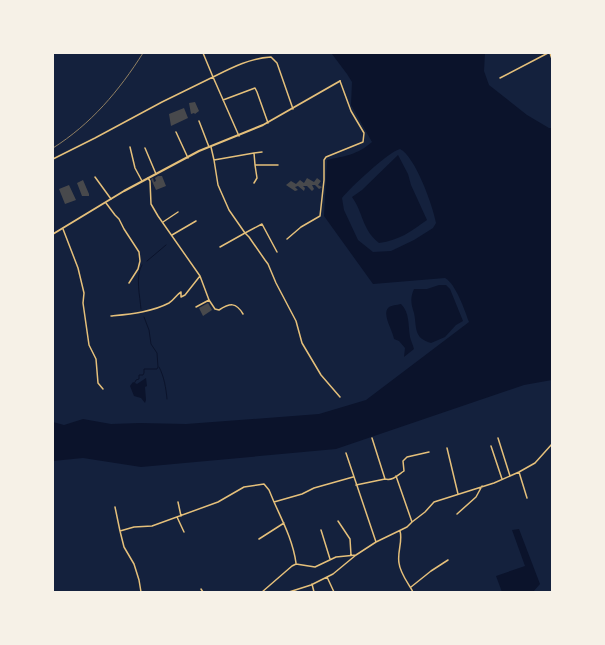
<svg xmlns="http://www.w3.org/2000/svg" width="605" height="645" viewBox="0 0 605 645" font-family="Overpass,sans-serif">
<rect width="100%" height="100%" fill="#14213d"/>
<path fill="#0b132b" fill-rule="evenodd" d="M328 53H485L484 71 489 85 527 115 549 128H552V380L524 385 336 449 141 467 83 458 53 461V422L64 425 83 419 111 424 140 423 186 424 319 414 366 400 469 322C465 311 456 284 445 278L373 284 324 216 327 160C345 156 357 155 372 142L351 105 352 82 347 74 332 54ZM400 149C415 156 433 206 436 223L433 228 414 240 391 251 373 252 358 240 344 210 342 198C350 188 388 152 400 149Z
M398 155 408 174 411 185 427 220C410 232 400 240 379 243 361 228 364 214 352 197L362 190Z
M439 285H446L450 289 463 321 456 325 445 337 431 343C413 338 417 327 414 313 411 304 410 298 414 289H427Z
M401 304C410 313 408 325 410 337 411 341 413 345 414 349L404 357 405 348 399 341 394 339C393 331 382 315 388 308 391 305 397 305 401 304Z
M146 378 147 386 145 387 146 400 145 403 141 398 134 396 130 386 133 382 137 384Z
M519 529 540 584 533 592H502L496 576 525 566 512 530Z"/>
<g fill="none" stroke-linecap="round" stroke-linejoin="round">
<path stroke="#0b132b" stroke-width="1" d="M147 261 166 245
M141 309C140 297 135 275 142 265
M159 367C164 376 166 388 167 399
M134 384 136 380 139 379V375H143L144 373V369H157L158 367 157 353 151 344 149 330 144 317"/>
</g>
<path fill="#48494c" d="M195 102 199 111 195 114 194 113 191 114 189 103Z
M184 108 188 118 171 126 169 114Z
M158 176H162L166 186 156 190 151 179 153 178 154 182 156 181 155 178Z
M307 178 314 182 317 178 321 181 318 185 322 187 321 188 319 189 315 185H312L314 189 312 191 307 186H303L305 188 304 191 298 186 295 187 298 190 295 191 286 185 291 181 296 184 300 180 304 183Z
M83 180 89 194V196H82L77 183Z
M69 185 76 200 65 204 59 189Z
M208 303 212 310 203 316 199 308Z"/>
<g fill="none" stroke-linecap="round" stroke-linejoin="round">
<path stroke="#e5c07b" stroke-width="1.5" d="M550 53 552 59
M500 78 548 53
M223 100 255 88 257 92 268 123
M199 121 209 147
M176 132 188 158
M239 136 213 77C231 68 250 58 271 57L277 63 293 109
M130 147 135 168 142 181
M211 147 214 160 254 153 255 165H278
M145 148 156 174
M254 153 262 152
M53 159 95 138 162 102 213 77 203 53
M214 160 218 185 229 210 245 233 220 247
M95 177 111 199
M148 178 150 181 151 204 158 216 200 276 209 300 215 309 219 310C230 303 236 302 243 314
M254 183 257 178 255 165
M106 203 115 215 119 219 124 229 139 252 140 261 138 269 129 283
M163 222 178 212
M63 229 78 268 84 293 83 303 89 345 96 359 98 383 103 389
M172 235 196 221
M287 239 301 227 320 216 324 180V160L326 157 363 142 364 133 351 111 340 81
M277 252 262 224 245 233 249 237 265 260 268 264 276 283 296 321 302 343 321 375 340 397
M196 307 209 300
M111 316C130 314 152 312 169 303 174 300 176 295 181 292V297L185 295 200 276
M372 438 385 479C393 481 398 475 404 471L403 461 407 457 429 452
M498 438 510 476
M491 446 502 479
M447 448 458 494
M346 453 376 542
M519 472 527 498
M396 476 412 522
M356 485 385 479
M178 502 181 516
M274 502C283 522 293 541 296 563
M115 507 120 531
M457 514 476 497 482 486
M177 517 184 532
M338 521 350 539 351 555
M321 530 330 559
M400 531C403 541 397 552 399 563 400 573 408 583 413 592
M259 539 284 523
M327 577 334 592
M312 584 314 592
M411 587 431 571 448 560
M201 589 203 592
M141 592 139 580 134 564 124 547 120 531 134 527 152 526 218 502 244 487 264 484 269 490 274 502 302 494 314 488 353 477
M262 592 292 566 296 564 315 567 336 557 356 555
M289 592 311 585 333 574 356 555 376 542 407 527 412 522 425 512 434 502 494 483 519 472 535 463 552 444"/>
<path stroke="#e5c07b" stroke-width="2" d="M53 234 124 191 199 151 263 125 340 81"/>
<path stroke="#918062" stroke-width="1" d="M53 148C91 124 119 91 143 53"/>
</g>
<rect width="605" height="645" fill="none" stroke="#f6f1e7" stroke-width="108"/>
</svg>
